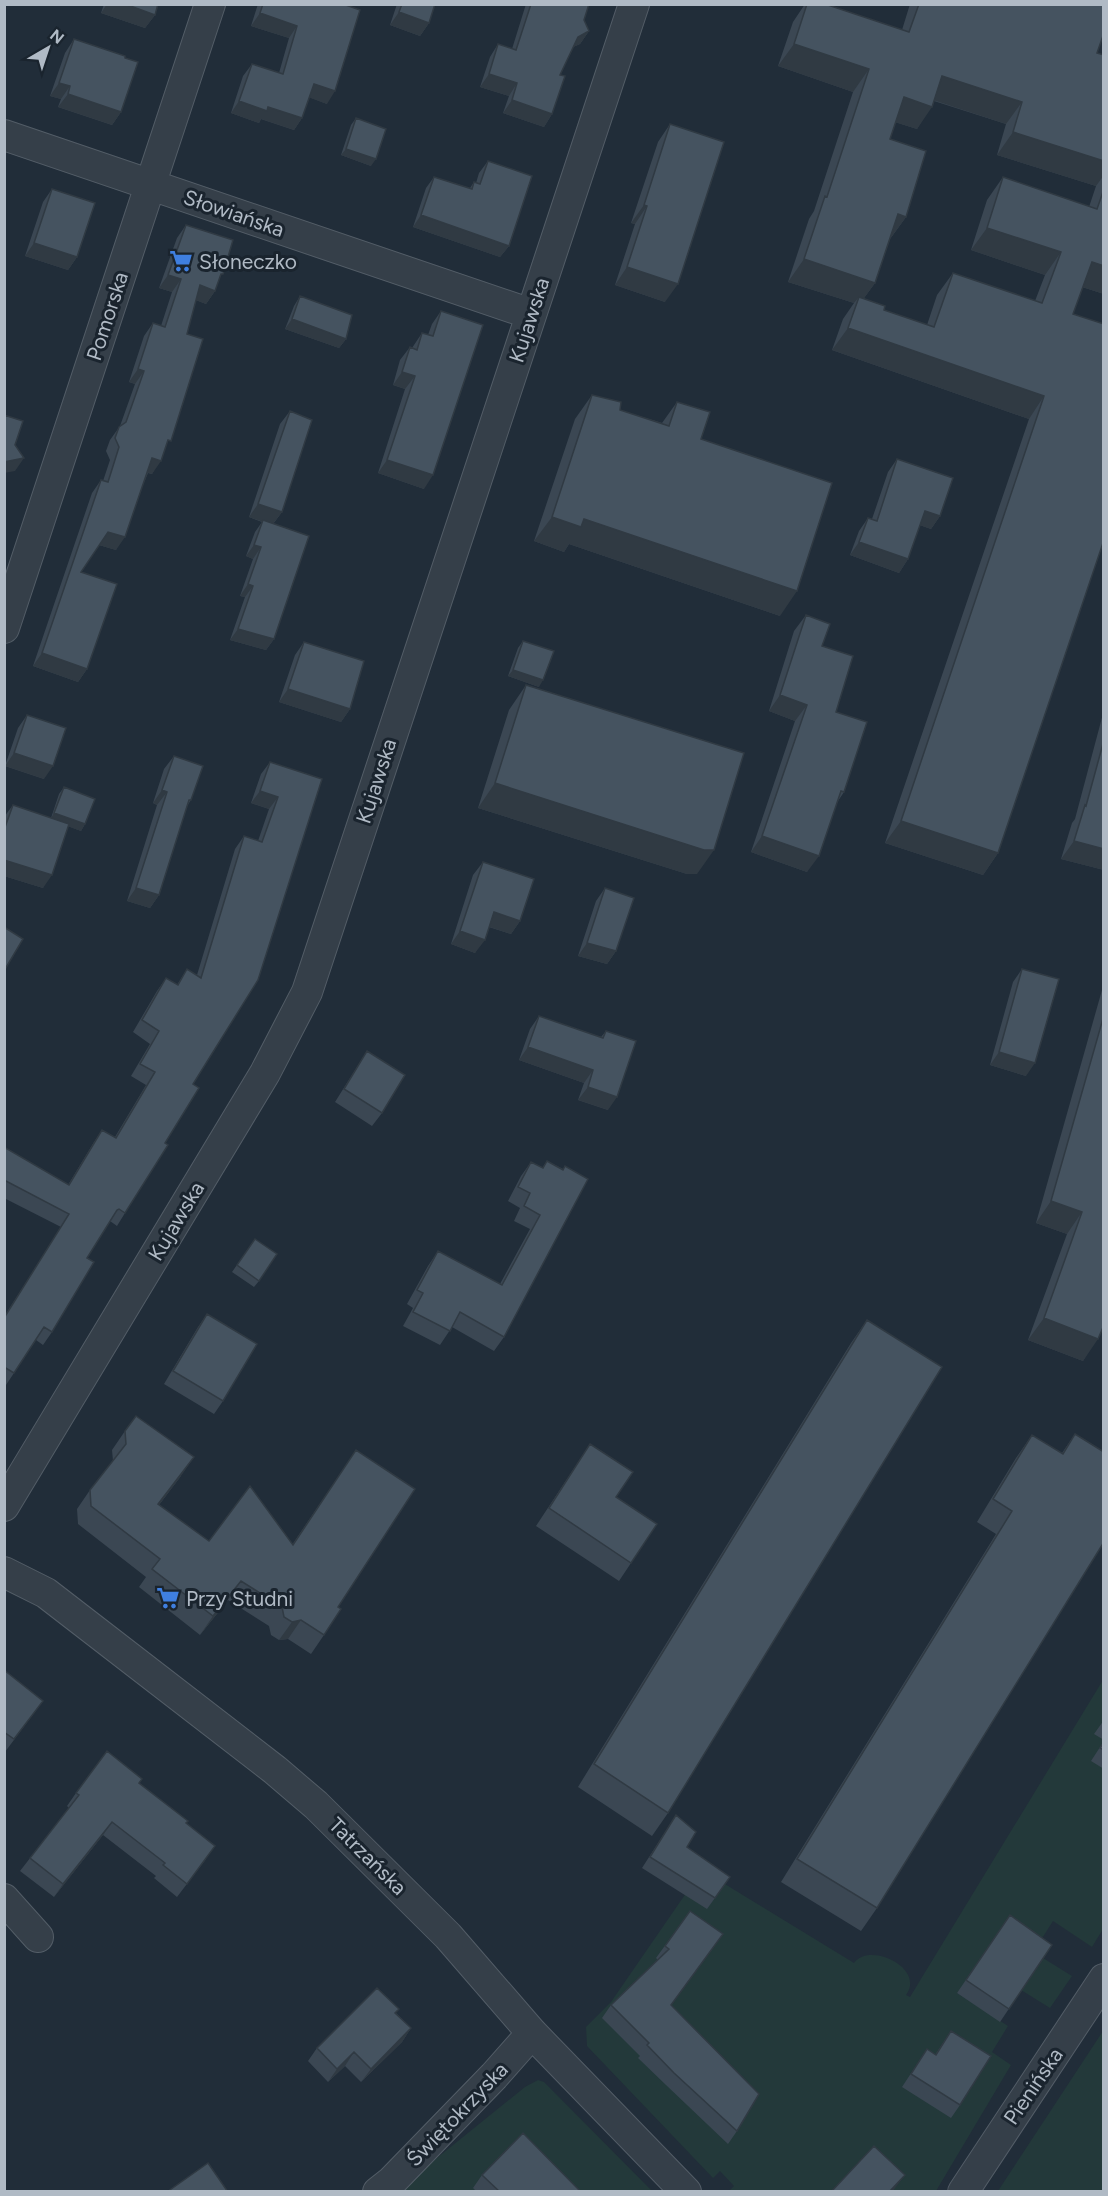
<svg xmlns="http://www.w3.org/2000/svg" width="1108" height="2196" viewBox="0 0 1108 2196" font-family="Figtree,sans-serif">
<rect width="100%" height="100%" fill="#212d39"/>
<path fill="#23393a" d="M1103 1680V1929L1092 1947 1053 1921 1034 1951 957 1993 1008 2026 992 2052 1011 2065 936 2191H729L734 2186 720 2171 713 2178 587 2046 586 2027 611 2002 702 1870 854 1963C869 1941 926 1968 906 1995L910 1997Z
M1043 1958 1072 1976 1050 2008 1021 1990Z
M1103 2031V2191H998Z
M538 2080 544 2082 652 2191 395 2192 525 2087Z"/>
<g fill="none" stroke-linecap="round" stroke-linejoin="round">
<g stroke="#535d67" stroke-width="32">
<path id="street" d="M4 135 531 314
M4 628 210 4
M4 1506 265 1073 307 992 634 4
M4 1572 46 1593 275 1770 316 1805 448 1936 532 2033 686 2192
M4 1899 38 1937
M378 2192 392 2181 494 2076 532 2033
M963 2192 1104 1979"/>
</g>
<use href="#street" stroke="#353f49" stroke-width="30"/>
</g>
<path fill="#3b4753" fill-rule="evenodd" d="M104 4H158L155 15 145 28 101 13Z
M258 4H343L327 104 309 97 302 118 294 130 261 119 259 123 231 113 243 76 252 64 279 73 289 38 251 26Z
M397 4H435L429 23 420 36 390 25Z
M526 4H589L584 20 589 31 580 44 573 47 560 75 552 114 544 127 503 113 509 96 480 87 490 57 498 44 512 49Z
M805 4H825L902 30 910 4H1100L1097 53 1104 55V294L1082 287 1073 314 998 853 983 875 885 843 1029 419 832 350 843 319 854 303 788 282 809 219 814 211 853 92 778 66 793 22ZM934 101 1006 124 997 155 1096 186 1089 207 1003 177 987 200 971 250 1045 275 1035 301 953 273 937 295 927 325 884 310 864 298 875 283 890 239 906 217 890 139 895 122 917 129Z
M74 39 121 112 112 125 58 107 61 99 50 96 65 53Z
M356 118 371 166 341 155 351 125Z
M670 124 665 302 615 285 635 224 631 223 658 142Z
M488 161 509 246 500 257 413 227 426 188 434 177 470 188 474 182 476 183 479 173Z
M52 189 77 257 68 270 25 256 43 202Z
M186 225 219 279 215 291 206 304 196 300 187 334 165 449 152 474 148 473 116 550 99 545 81 572 87 669 78 682 33 666 92 493 101 480 103 481 110 460 106 451 110 440 120 426 135 384 129 382 144 336 153 323 161 326 172 292 159 288 177 238Z
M300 296 346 339 339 348 285 329 294 306Z
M441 311 424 489 378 473 405 389 393 385 400 360 410 347 412 348 422 333 428 335 432 324Z
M592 395 620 410 662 423 677 402 701 439 780 616 569 544 564 552 534 541 575 419Z
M290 411 282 512 273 524 274 639 266 650 230 640 245 597 240 596 253 559 246 556 255 532 262 522 249 517 280 424Z
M897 459 940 516 931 529 920 525 908 559 899 573 850 555 859 531 868 518 872 519 888 472Z
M806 615 822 646 836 712 844 792 838 801 807 872 751 852 795 721 769 711 794 631Z
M523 641 539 687 508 676 518 648Z
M304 642 350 709 341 722 279 702 295 655Z
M526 685 697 874H687L478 808 509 710Z
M1104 710V870L1061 859 1072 823 1075 819Z
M27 715 44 779 5 766 18 728Z
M174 756 191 800 187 806 159 895 150 908 127 901 157 805 153 803 164 769Z
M270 762 322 779 193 1084 165 1143 125 1213 117 1226 110 1221 87 1258 52 1332 43 1345 36 1340 6 1385H4V1317L61 1227 4 1198V1147L68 1185 94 1142 102 1130 115 1137 146 1085 131 1076 150 1044 133 1032 157 991 166 978 177 985 187 969 197 975 235 849 244 836 258 841 269 809 251 803 261 774Z
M64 787 85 824 81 831 68 826 43 888 4 876V817L13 805 51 818 59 794Z
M483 862 520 921 511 934 489 927 475 953 451 944 473 875Z
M605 888 616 951 607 964 578 956 596 901Z
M1022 969 1026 1076 990 1065 1013 982Z
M1104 983V1325L1083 1361 1028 1340 1067 1234 1036 1223Z
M539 1016 601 1037 606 1031 608 1110 578 1100 584 1083 519 1060 530 1029Z
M367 1051 382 1113 372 1126 335 1102Z
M547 1161 563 1169 504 1337 494 1351 452 1327 440 1345 403 1326 413 1308 407 1304 428 1266 438 1251 500 1284 530 1229 514 1221 520 1208 508 1201 521 1176 531 1162 542 1168Z
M255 1239 259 1281 254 1287 232 1272Z
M207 1314 223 1401 214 1414 164 1384 198 1327Z
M867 1320 668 1813 652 1836 578 1787 851 1343Z
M125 1431 181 1476 159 1505 209 1541 292 1545 356 1450 338 1607 324 1635 311 1654 288 1639 279 1640 271 1635 269 1626 228 1600 200 1635 139 1587 146 1577 78 1524 77 1509 90 1490 113 1461 112 1450Z
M1075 1434 877 1908 861 1931 781 1882 996 1534 977 1522 1016 1458 1032 1435 1062 1453Z
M590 1444 616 1497 631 1563 619 1581 536 1526Z
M4 1670 43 1701 5 1752H4Z
M1104 1720V1740L1094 1734Z
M1104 1741V1769L1091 1761Z
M139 1783 186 1823 206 1859 177 1897 154 1878 156 1876 103 1835 54 1897 20 1871 69 1808 67 1806 76 1793Z
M676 1815 687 1847 730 1877 707 1909 642 1868Z
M690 1911 671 2005 737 2131 728 2144 666 2085 638 2058 640 2056 602 2018 611 2005 658 1960 656 1958Z
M1010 1915 1052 1945 1000 2022 957 1993Z
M396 2013 411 2028 402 2042 361 2082 345 2066 328 2082 308 2061 317 2048Z
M951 2031 960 2105 951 2118 902 2087 927 2049 935 2055Z
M482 2175 581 2192H477L473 2188Z"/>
<path fill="#303a43" d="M107 4H125L155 15 145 28 101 13Z
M399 12 429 23 420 36 390 25Z
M260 13 297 26 289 38 251 26Z
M589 31 580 44 569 49 578 37Z
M794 44 869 69 853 92 778 66Z
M489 74 517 83 509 96 480 87Z
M942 76 1022 102 1006 124 927 98Z
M59 83 70 86 61 99 50 96Z
M314 84 335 91 327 104 305 96Z
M68 94 121 112 112 125 58 107Z
M904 97 932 107 917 129 888 120Z
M512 100 552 114 544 127 503 113Z
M239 101 268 107 302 118 294 130 261 119 259 123 231 113Z
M1013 132 1104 161V175L1096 186 997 155Z
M346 149 376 159 371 166 341 155Z
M644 205 647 206 635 224 631 223Z
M898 214 906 217 890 239Z
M421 215 509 246 500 257 413 227Z
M987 228 1061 252 1045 275 971 250Z
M34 243 77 257 68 270 25 256Z
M804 259 875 283 859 305V297L854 303 788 282Z
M1092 262 1104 266V294L1076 285Z
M627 267 678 284 665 302 615 285Z
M168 275 181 279 172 292 159 288Z
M200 285 215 291 206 304 190 298Z
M292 319 346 339 339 348 285 329Z
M848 328 1044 396 1029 419 832 350Z
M138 369 144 371 135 384 129 382Z
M402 372 415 376 405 389 393 385Z
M24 458 15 471 4 473V462Z
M152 458 161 461 152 474 143 471Z
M387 460 433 475 424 489 378 473Z
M258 504 282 512 272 525 249 517Z
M925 511 940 516 931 529 916 524Z
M552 517 584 519 797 591 780 616 569 544 564 552 534 541Z
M108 532 125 537 116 550 99 545Z
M859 542 908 559 899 573 850 555Z
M254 545 261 547 253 559 246 556Z
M248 584 253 586 245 597 240 596Z
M238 629 274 639 266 650 230 640Z
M42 653 87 669 78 682 33 666Z
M513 670 543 680 539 687 508 676Z
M288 689 350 709 341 722 279 702Z
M780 695 807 705 795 721 769 711Z
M14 753 53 766 44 779 5 766Z
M495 783 714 850 697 874H687L478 808Z
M162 790 167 792 157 805 153 803Z
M260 791 278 797 269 809 251 803Z
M54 813 85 824 81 831 50 820Z
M901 821 998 853 983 875 885 843Z
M762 836 819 856 807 872 751 852Z
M1074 841 1104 849V870L1061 859Z
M4 860 52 875 43 888 4 876Z
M136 888 159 895 150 908 127 901Z
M494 912 520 921 511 934 484 925Z
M460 931 485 940 475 953 451 944Z
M587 943 616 951 607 964 578 956Z
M528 1047 593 1070 584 1083 519 1060Z
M999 1052 1035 1063 1026 1076 990 1065Z
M588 1087 617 1097 608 1110 578 1100Z
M1051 1201 1082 1212 1067 1234 1036 1223Z
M1044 1318 1098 1339 1083 1361 1028 1340Z
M194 1457 181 1476 145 1523 158 1504Z
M241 1581 228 1600 200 1635 213 1616Z
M301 1620 288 1639 279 1640 292 1622Z
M112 1822 103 1835 54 1897 63 1884Z
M411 2028 402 2042 361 2082 371 2069Z
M354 2052 345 2066 328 2082 337 2069Z
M905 2175 892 2192H889Z"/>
<path fill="#455360" stroke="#303a43" stroke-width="1.5" d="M125 4H158L155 15Z
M263 4H343L360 10 335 91 314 84 302 118 268 107 267 111 239 101 252 64 283 74 297 26 260 13Z
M402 4H435L429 23 399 12Z
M531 4H589L584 20 589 31 578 37 560 75 565 76 552 114 512 100 517 83 489 74 498 44 516 50Z
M807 4H825L909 32 919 4H1100L1104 6V33L1097 53 1104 55V161L1013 132 1022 102 942 76 932 107 904 97 890 139 926 151 906 217 898 214 875 283 804 259 825 196 827 197 869 69 794 44Z
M74 39 125 56V58L138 62 121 112 68 94 70 86 59 83Z
M356 118 386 129 376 159 346 149Z
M670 124 724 142 678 284 627 267 647 206 644 205Z
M488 161 532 176 509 246 421 215 434 177 472 189 474 182 480 184Z
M1003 177 1097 209 1104 189V266L1092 262 1073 314 1104 324V540L998 853 901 821 1044 396 848 328 859 297 885 306 884 310 934 327 953 273 1042 303 1061 252 987 228Z
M52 189 95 203 77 257 34 243Z
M186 225 233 240 223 274H221L215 291 200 285 187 334 203 339 171 441 168 440 161 461 152 458 125 537 108 532 81 572 117 584 87 669 42 653 101 480 108 482 119 447 115 438 119 427 126 422 144 371 138 369 153 323 165 327 181 279 168 275Z
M300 296 352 315 346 339 292 319Z
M441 311 483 325 433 475 387 460 415 376 402 372 410 347 417 350 422 333 433 336Z
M592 395 621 402 620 410 669 426 677 402 710 412 701 439 832 483 797 591 584 519 581 527 552 517Z
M290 411 312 420 282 512 258 504Z
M4 415 23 421 15 445 24 458 4 462Z
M897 459 953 478 940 516 925 511 908 559 859 542 868 518 877 521Z
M263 520 309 536 274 639 238 629 253 586 248 584 261 547 254 545Z
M806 615 830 624 822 646 853 656 836 712 867 722 844 792 841 791 819 856 762 836 807 705 780 695Z
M523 641 554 651 543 680 513 670Z
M304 642 364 661 350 709 288 689Z
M526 685 744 753 714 850H704L495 783Z
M27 715 66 728 53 766 14 753Z
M1104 740V849L1074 841 1085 805 1086 806Z
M174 756 203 766 191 800H189L159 895 136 888 167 792 162 790Z
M270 762 322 779 258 980 193 1084 199 1088 165 1143 168 1145 125 1213 119 1209 117 1210 87 1258 94 1262 52 1332 44 1327 14 1373 4 1367V1318L69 1214 4 1180V1147L69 1185 102 1130 116 1138 155 1072 140 1064 159 1031 142 1020 166 978 178 985 187 969 201 978 244 836 262 842 278 797 260 791Z
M64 787 95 799 85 824 54 813Z
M13 805 69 824 52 875 4 860V830Z
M483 862 534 879 520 921 494 912 485 940 460 931Z
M605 888 634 898 616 951 587 943Z
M4 927 23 939 4 971Z
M1022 969 1059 979 1035 1063 999 1052Z
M1104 1015V1325L1098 1339 1044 1318 1082 1212 1051 1201Z
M539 1016 603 1038 606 1031 636 1041 617 1097 588 1087 593 1070 528 1047Z
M367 1051 405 1075 382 1113 344 1089Z
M547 1161 563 1170 565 1166 588 1179 504 1337 460 1312 450 1331 413 1312 423 1293 417 1290 438 1251 502 1285 540 1215 524 1206 530 1193 518 1187 531 1162 543 1168Z
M255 1239 277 1254 259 1281 237 1265Z
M207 1314 257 1344 223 1401 173 1371Z
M867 1320 942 1367 668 1813 594 1764Z
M136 1416 194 1457 158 1504 209 1541 250 1486 293 1545 356 1450 415 1489 338 1607 341 1609 324 1635 301 1620 292 1622 284 1617 282 1607 241 1581 213 1616 152 1569 160 1559 91 1506 90 1490 126 1444 125 1431Z
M1075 1434 1104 1452V1542L877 1908 797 1859 1012 1511 993 1499 1032 1435 1063 1454Z
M590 1444 633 1472 616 1497 657 1524 631 1563 549 1508Z
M4 1670 43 1701 14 1739 4 1732Z
M1104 1742V1750L1100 1748Z
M107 1751 142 1779 139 1783 188 1821 186 1823 215 1846 187 1884 163 1865 165 1863 112 1822 63 1884 30 1858 79 1795 76 1793Z
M676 1815 696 1832 687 1847 730 1877 715 1898 650 1857Z
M690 1911 723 1934 671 2005 759 2094 737 2131 674 2073 647 2045 649 2043 611 2005 669 1949 665 1946Z
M1010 1915 1052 1945 1009 2009 966 1980Z
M377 1988 399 2009 395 2013 411 2028 371 2069 354 2052 337 2069 317 2048Z
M951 2031 991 2056 960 2105 911 2074 927 2049 936 2055Z
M523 2133 581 2192H500L482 2175Z
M874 2146 905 2175 889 2192H831Z
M208 2163 228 2192H167Z"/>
<defs>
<g id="supermarket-bare" transform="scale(1.8)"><path d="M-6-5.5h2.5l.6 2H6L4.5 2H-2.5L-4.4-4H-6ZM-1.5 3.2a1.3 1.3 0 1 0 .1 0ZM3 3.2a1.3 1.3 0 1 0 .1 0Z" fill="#3f7fe0" stroke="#1a242e" stroke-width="2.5" paint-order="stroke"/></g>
</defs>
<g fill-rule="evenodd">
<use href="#supermarket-bare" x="181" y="261"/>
<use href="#supermarket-bare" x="168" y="1598"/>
</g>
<g text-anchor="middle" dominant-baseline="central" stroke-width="6" stroke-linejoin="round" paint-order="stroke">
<g font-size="21" fill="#b0bac5" stroke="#1a242e">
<text transform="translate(234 213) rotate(19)">Słowiańska</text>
<text transform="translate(107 316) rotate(-72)">Pomorska</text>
<text transform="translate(529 320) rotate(-72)">Kujawska</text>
<text transform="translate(376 781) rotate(-72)">Kujawska</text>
<text transform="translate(176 1221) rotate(-59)">Kujawska</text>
<text transform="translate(368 1856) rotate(45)">Tatrzańska</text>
<text transform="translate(1033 2086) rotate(-56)">Pienińska</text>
<text transform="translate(457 2114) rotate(-46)">Świętokrzyska</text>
</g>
<g font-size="21" fill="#b0bac5" stroke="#1a242e" text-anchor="start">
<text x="199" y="261">Słoneczko</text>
<text x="186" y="1598">Przy Studni</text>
</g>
</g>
<rect width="1108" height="2196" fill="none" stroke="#b0bac5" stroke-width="12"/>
<g transform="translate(48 48) rotate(39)" stroke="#1a242e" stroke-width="4.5" paint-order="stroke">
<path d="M0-4.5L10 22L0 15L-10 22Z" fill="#b0bac5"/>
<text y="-9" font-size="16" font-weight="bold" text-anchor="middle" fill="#b0bac5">N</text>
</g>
</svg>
